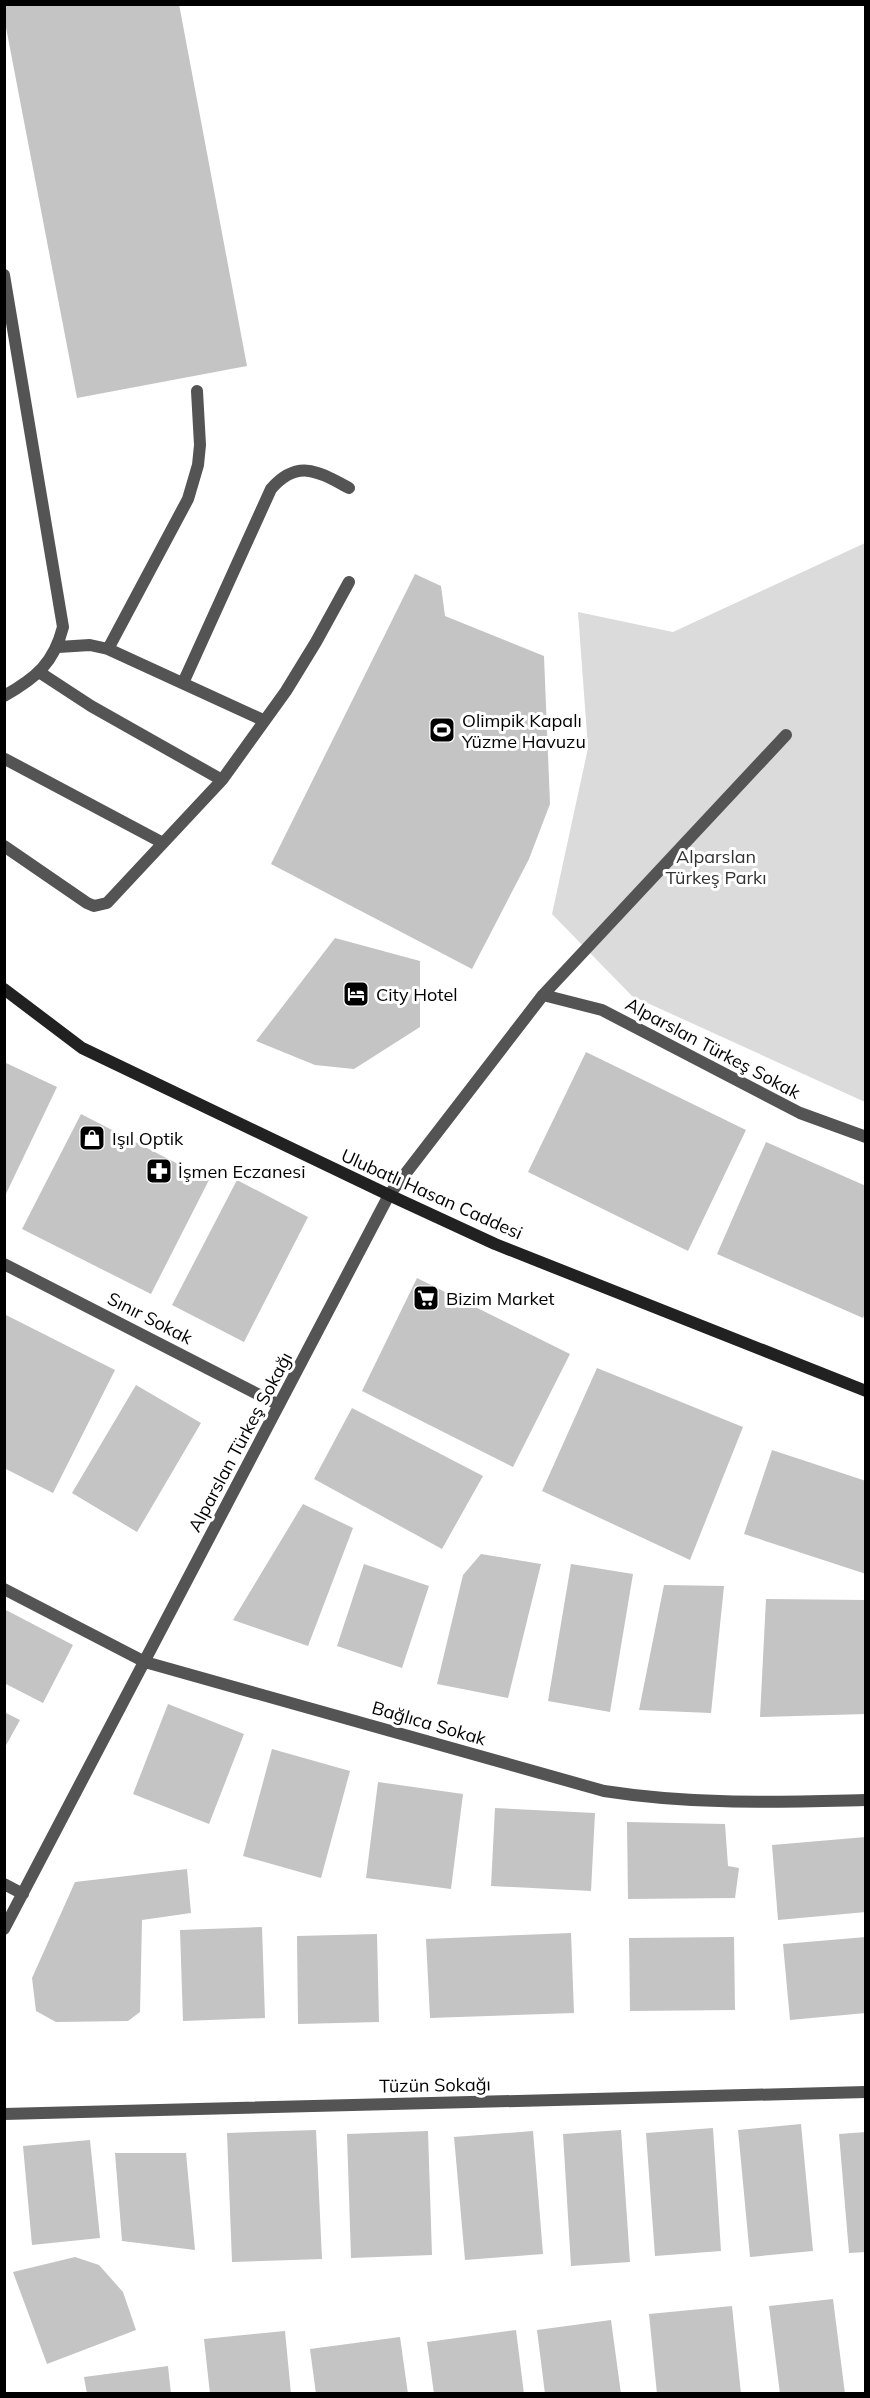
<svg xmlns="http://www.w3.org/2000/svg" width="870" height="2398" viewBox="0 0 870 2398" font-family="Mulish,sans-serif">
<rect width="100%" height="100%" fill="#fff"/>
<path fill="#dbdbdb" d="M865 543V1102L632 996 552 914 588 748 578 612 673 632Z"/>
<path fill="#c4c4c4" d="M4 4H179L247 366 77 398 4 17Z
M415 574 441 586 445 616 544 656 550 804 529 859 472 969 271 864Z
M335 938 420 961V1027L354 1069 315 1065 256 1041Z
M586 1052 746 1130 688 1251 528 1172Z
M4 1062 57 1087 4 1198Z
M81 1114 209 1180 151 1294 22 1229Z
M766 1142 866 1186V1311L863 1318 717 1254Z
M237 1180 308 1217 244 1342 172 1305Z
M417 1278 570 1354 513 1467 362 1391Z
M4 1314 115 1370 53 1493 4 1468Z
M597 1368 743 1427 690 1560 542 1491Z
M136 1385 201 1423 137 1532 72 1493Z
M352 1408 483 1476 442 1549 314 1479Z
M772 1450 866 1481V1574L744 1534Z
M303 1504 353 1528 308 1646 233 1620Z
M481 1554 541 1564 508 1698 437 1684 463 1575Z
M364 1564 429 1586 402 1668 337 1646Z
M571 1564 633 1574 610 1712 548 1701Z
M664 1585 724 1586 711 1713 639 1710Z
M766 1599 866 1600V1714L760 1717Z
M4 1609 73 1645 43 1703 4 1683Z
M168 1704 244 1734 209 1824 133 1794Z
M4 1712 20 1720 4 1749Z
M272 1749 350 1771 321 1878 243 1856Z
M378 1782 463 1794 451 1889 366 1878Z
M495 1808 595 1813 591 1891 491 1886Z
M627 1822 725 1824 728 1866 739 1868 735 1898 628 1899Z
M866 1837V1912L778 1920 772 1845Z
M187 1869 191 1913 142 1920 140 2012 128 2021 56 2022 36 2011 32 1978 75 1882Z
M262 1927 265 2018 183 2021 180 1930Z
M571 1933 574 2013 430 2018 426 1939Z
M377 1934 379 2022 298 2024 297 1936Z
M734 1937 735 2010 630 2011 629 1938Z
M866 1937V2013L790 2020 783 1944Z
M801 2124 813 2251 750 2257 738 2130Z
M713 2128 721 2251 655 2256 646 2133Z
M316 2130 322 2259 232 2262 227 2133Z
M621 2130 630 2262 571 2266 563 2134Z
M428 2131 432 2255 351 2258 347 2134Z
M533 2131 543 2254 465 2260 454 2137Z
M866 2132V2252L849 2253 839 2134Z
M90 2140 100 2238 32 2245 23 2146Z
M115 2153H186L195 2250 122 2241Z
M75 2257 99 2265 123 2292 136 2330 47 2364 13 2272Z
M833 2299 845 2394H780L769 2306Z
M732 2306 741 2394H657L649 2314Z
M611 2320 621 2394H545L537 2330Z
M516 2330 524 2394H434L427 2342Z
M285 2331 291 2394H210L204 2339Z
M400 2337 408 2394H316L310 2349Z
M168 2366 171 2394H87L84 2377Z"/>
<g fill="none" stroke-linecap="round" stroke-linejoin="round">
<path stroke="#545454" stroke-width="12" d="M4 275 63 627C54 663 36 678 4 696
M58 647 90 645 108 649 263 720
M108 649 188 499 198 465 200 445 197 391
M39 672 91 706 222 780
M183 683 271 489C298 458 319 472 349 488
M5 759 163 843
M4 846 87 903 94 906 107 903 222 780 286 691 316 642 349 582"/>
<path stroke="#545454" stroke-width="12" d="M543 995 602 1010 800 1113 866 1137
M4 1264 279 1405
M4 1589 145 1662 604 1791C694 1805 775 1802 866 1800
M4 1884 23 1894
M4 1929 389 1195 543 995 786 735
M4 2114 866 2092"/>
<path stroke="#212121" stroke-width="12" d="M4 989 82 1048 389 1195 495 1244 866 1391"/>
</g>
<defs>
<g id="stadium-square" transform="scale(1.35)"><rect x="-9" y="-9" width="18" height="18" rx="4" fill="#000" stroke="#fff"/><path d="M0-5a6.5 5 0 1 0 0 10a6.5 5 0 1 0 0-10ZM-3.5-1.8h7v3.6h-7Z" fill="#fff"/></g>
<g id="hotel-square" transform="scale(1.35)"><rect x="-9" y="-9" width="18" height="18" rx="4" fill="#000" stroke="#fff"/><path d="M-6-4.5h1.5V1H6V5H4.5V3h-9V5H-6ZM-4 0a1.8 1.8 0 1 1 3.6 0ZM.5 0V-2.5h3Q6-2.5 6 0Z" fill="#fff"/></g>
<g id="shop-square" transform="scale(1.35)"><rect x="-9" y="-9" width="18" height="18" rx="4" fill="#000" stroke="#fff"/><path d="M-5-2.5h2.3a2.7 3.5 0 0 1 5.4 0H5L5.5 6h-11ZM-1.5-2.5h3a1.5 2.3 0 0 0-3 0Z" fill="#fff"/></g>
<g id="pharmacy-square" transform="scale(1.35)"><rect x="-9" y="-9" width="18" height="18" rx="4" fill="#000" stroke="#fff"/><path d="M-2-6h4v4h4v4h-4v4h-4v-4h-4v-4h4Z" fill="#fff"/></g>
<g id="supermarket-square" transform="scale(1.35)"><rect x="-9" y="-9" width="18" height="18" rx="4" fill="#000" stroke="#fff"/><path d="M-6-5.5h2.5l.6 2H6L4.5 2H-2.5L-4.4-4H-6ZM-1.5 3.2a1.3 1.3 0 1 0 .1 0ZM3 3.2a1.3 1.3 0 1 0 .1 0Z" fill="#fff"/></g>
</defs>
<g fill-rule="evenodd">
<use href="#stadium-square" x="442" y="730"/>
<use href="#hotel-square" x="356" y="994"/>
<use href="#shop-square" x="92" y="1138"/>
<use href="#pharmacy-square" x="159" y="1171"/>
<use href="#supermarket-square" x="426" y="1298"/>
</g>
<g text-anchor="middle" dominant-baseline="central" stroke-width="6" stroke-linejoin="round" paint-order="stroke">
<g font-size="18" fill="#000" stroke="#fff" text-anchor="start">
<text x="462" y="720">Olimpik Kapalı<tspan x="462" dy="21">Yüzme Havuzu</tspan></text>
<text x="376" y="994">City Hotel</text>
<text x="112" y="1138">Işıl Optik</text>
<text x="178" y="1171">İşmen Eczanesi</text>
<text x="446" y="1298">Bizim Market</text>
</g>
<g font-size="18" fill="#323232" stroke="#fff">
<text x="716" y="856">Alparslan<tspan x="716" dy="21">Türkeş Parkı</tspan></text>
</g>
<g font-size="18" fill="#000" stroke="#fff">
<text transform="translate(713 1048) rotate(28)">Alparslan Türkeş Sokak</text>
<text transform="translate(432 1194) rotate(24)">Ulubatlı Hasan Caddesi</text>
<text transform="translate(150 1318) rotate(27)">Sınır Sokak</text>
<text transform="translate(240 1442) rotate(-62)">Alparslan Türkeş Sokağı</text>
<text transform="translate(429 1723) rotate(16)">Bağlıca Sokak</text>
<text transform="translate(435 2085) rotate(-1)">Tüzün Sokağı</text>
</g>
</g>
<rect width="870" height="2398" fill="none" stroke="#000000" stroke-width="12"/>
</svg>
